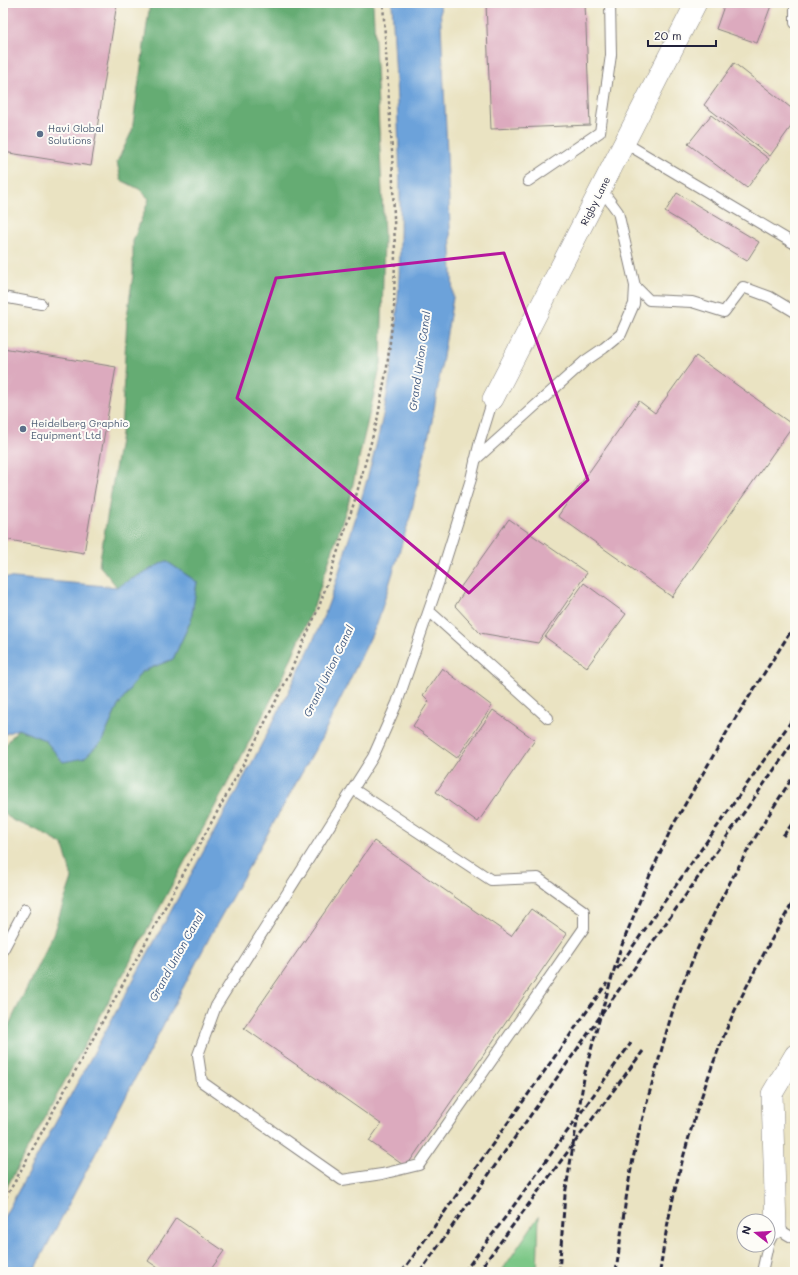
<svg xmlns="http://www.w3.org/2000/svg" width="798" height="1275" viewBox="0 0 798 1275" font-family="Mali,sans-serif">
<rect width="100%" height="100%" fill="#fdfcf7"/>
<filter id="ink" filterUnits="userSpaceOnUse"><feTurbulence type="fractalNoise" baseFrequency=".025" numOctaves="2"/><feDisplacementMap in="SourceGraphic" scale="8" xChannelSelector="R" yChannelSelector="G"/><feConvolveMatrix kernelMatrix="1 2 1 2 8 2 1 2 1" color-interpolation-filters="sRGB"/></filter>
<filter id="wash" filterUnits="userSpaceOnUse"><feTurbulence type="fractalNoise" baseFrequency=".012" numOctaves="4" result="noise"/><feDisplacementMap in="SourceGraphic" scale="16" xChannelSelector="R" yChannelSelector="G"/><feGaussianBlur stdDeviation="0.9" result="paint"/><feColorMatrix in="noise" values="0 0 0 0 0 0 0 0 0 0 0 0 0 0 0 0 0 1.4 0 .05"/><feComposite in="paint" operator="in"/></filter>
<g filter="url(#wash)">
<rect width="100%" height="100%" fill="#eae3c2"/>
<path fill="#7cc786" stroke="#4f7460" d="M539 1216 537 1272H501Z"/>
<path fill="#65ac73" stroke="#446757" d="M150 3H373L384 235 381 364 349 501 314 606 284 675 224 790 3 1194V1037L53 934 72 878 63 845 37 830 12 820 3 811 4 747 18 729 45 740 63 762 102 741 118 706 141 672 173 659 191 620 197 582 166 561 117 587 99 565 121 434 127 317 133 275V241L149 199 139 189 121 180 117 162 132 131Z"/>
<path fill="#6ca2da" stroke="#47628a" d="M392 3H440L446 129 453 298 432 421 411 514 377 624 321 739 215 927 33 1272H3V1219L255 757C279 710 305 662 325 613 334 591 340 568 347 545 366 486 384 425 392 363 407 244 398 123 392 3Z
M166 561 197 582 191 620 173 659 141 672 118 706 102 741 84 758 63 762 45 740 18 729 3 735V577L117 587Z"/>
<g id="blocks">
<path fill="#dcaabe" d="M3 3H117L91 166 3 152Z
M486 3H585L590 125 491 129Z
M725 3H772L757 43 716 29Z
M734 63 795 111V121L770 156 704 105Z
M711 115 769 159 747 188 688 144Z
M677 193 759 242 747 261 665 212Z
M3 348 116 367 84 553 3 539Z
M696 356 793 425 672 597 558 516 639 401 655 413Z
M509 519 587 573 538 643 480 633 455 606 464 592 460 588Z
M584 583 626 614 587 667 545 637Z
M442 668 492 706 457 758 413 726 429 701 423 695Z
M493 710 535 740 478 822 436 792Z
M374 841 511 936 531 909 567 934 406 1167 369 1141 381 1124 244 1028Z
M176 1218 224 1251 209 1272H164L148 1261Z"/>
</g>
</g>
<g filter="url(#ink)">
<use href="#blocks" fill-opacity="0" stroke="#86827e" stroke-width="1"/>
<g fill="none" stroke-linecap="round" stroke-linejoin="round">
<g stroke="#86827e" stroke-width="12">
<path id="service" d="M795 5V23
M625 143 795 244
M528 181 600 132 611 55 610 3
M601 189 618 212 635 286 649 300 692 302 724 312 743 287 770 297 795 312
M3 297 41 304
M475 460 585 361 604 348 621 334 634 304 635 286
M429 611 548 718
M353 789 491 880 538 878 584 911V928L419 1165 382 1174 342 1180 202 1082 198 1055 216 1006 373 757 397 703 440 578 471 479 480 441 493 399
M3 950 25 909
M768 1244 776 1228 795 1239
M762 1272 768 1245"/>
</g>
<g stroke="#86827e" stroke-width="22">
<path id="minor" d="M493 399 696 3
M776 1228 772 1094 795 1055"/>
</g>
<path stroke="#86827e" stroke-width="2.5" stroke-dasharray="3 3" stroke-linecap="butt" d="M3 1203 250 752 287 679 319 607 354 503 377 421 387 367 394 308 395 251 392 151 383 3"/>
<use href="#service" stroke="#fff" stroke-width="10"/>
<use href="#minor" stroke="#fff" stroke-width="21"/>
<path stroke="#22223b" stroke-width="3" stroke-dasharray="6 3" stroke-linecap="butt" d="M783 836 795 820
M792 843 795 839
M617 969 795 716
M402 1272 607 983
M420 1272 795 740
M464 1272 507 1215 631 1043
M478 1272 643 1051
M559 1272 565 1195 585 1072 600 1017 620 950 650 875 672 827 731 725 795 625
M616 1272C621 1236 625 1200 632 1164 639 1129 649 1094 659 1059 664 1041 669 1022 675 1004 705 923 747 846 795 774
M660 1272C667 1216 681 1161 698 1107 709 1074 721 1040 736 1008 754 971 774 934 795 899"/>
</g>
</g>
<path fill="none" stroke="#b5179e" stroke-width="3" stroke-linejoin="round" d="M504 253 588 480 469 593 237 398 276 278Z"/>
<g fill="#5c6f8a" stroke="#fdfcf7" stroke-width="1.5">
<circle cx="40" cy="134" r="4"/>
<circle cx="23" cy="429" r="4"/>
</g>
<g text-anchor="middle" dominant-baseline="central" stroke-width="4" stroke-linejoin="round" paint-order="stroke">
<g font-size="10" fill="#4e5e75" stroke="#fdfcf7" text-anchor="start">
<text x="48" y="128">Havi Global<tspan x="48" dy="12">Solutions</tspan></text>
<text x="31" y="423">Heidelberg Graphic<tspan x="31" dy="12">Equipment Ltd</tspan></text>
</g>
<g font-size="10" fill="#22223b" stroke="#fdfcf7">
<text transform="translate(595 201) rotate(-63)">Rigby Lane</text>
</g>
<g font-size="11" font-style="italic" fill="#435c83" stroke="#fdfcf7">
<text transform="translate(419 361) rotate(-82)">Grand Union Canal</text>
<text transform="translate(328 671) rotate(-64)">Grand Union Canal</text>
<text transform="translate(176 956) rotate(-61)">Grand Union Canal</text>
</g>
</g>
<rect width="798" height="1275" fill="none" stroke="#fdfcf7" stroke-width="16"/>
<g transform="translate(756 1233) rotate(287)"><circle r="19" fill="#fdfcf7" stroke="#a5a5ac"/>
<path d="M0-3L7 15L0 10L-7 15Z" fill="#b5179e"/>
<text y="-6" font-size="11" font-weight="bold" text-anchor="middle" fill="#22223b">N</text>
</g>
<path d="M648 40v6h68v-6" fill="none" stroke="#22223b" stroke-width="2"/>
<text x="654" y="40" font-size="12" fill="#22223b" stroke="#fdfcf7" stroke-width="3" paint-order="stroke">20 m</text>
</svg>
